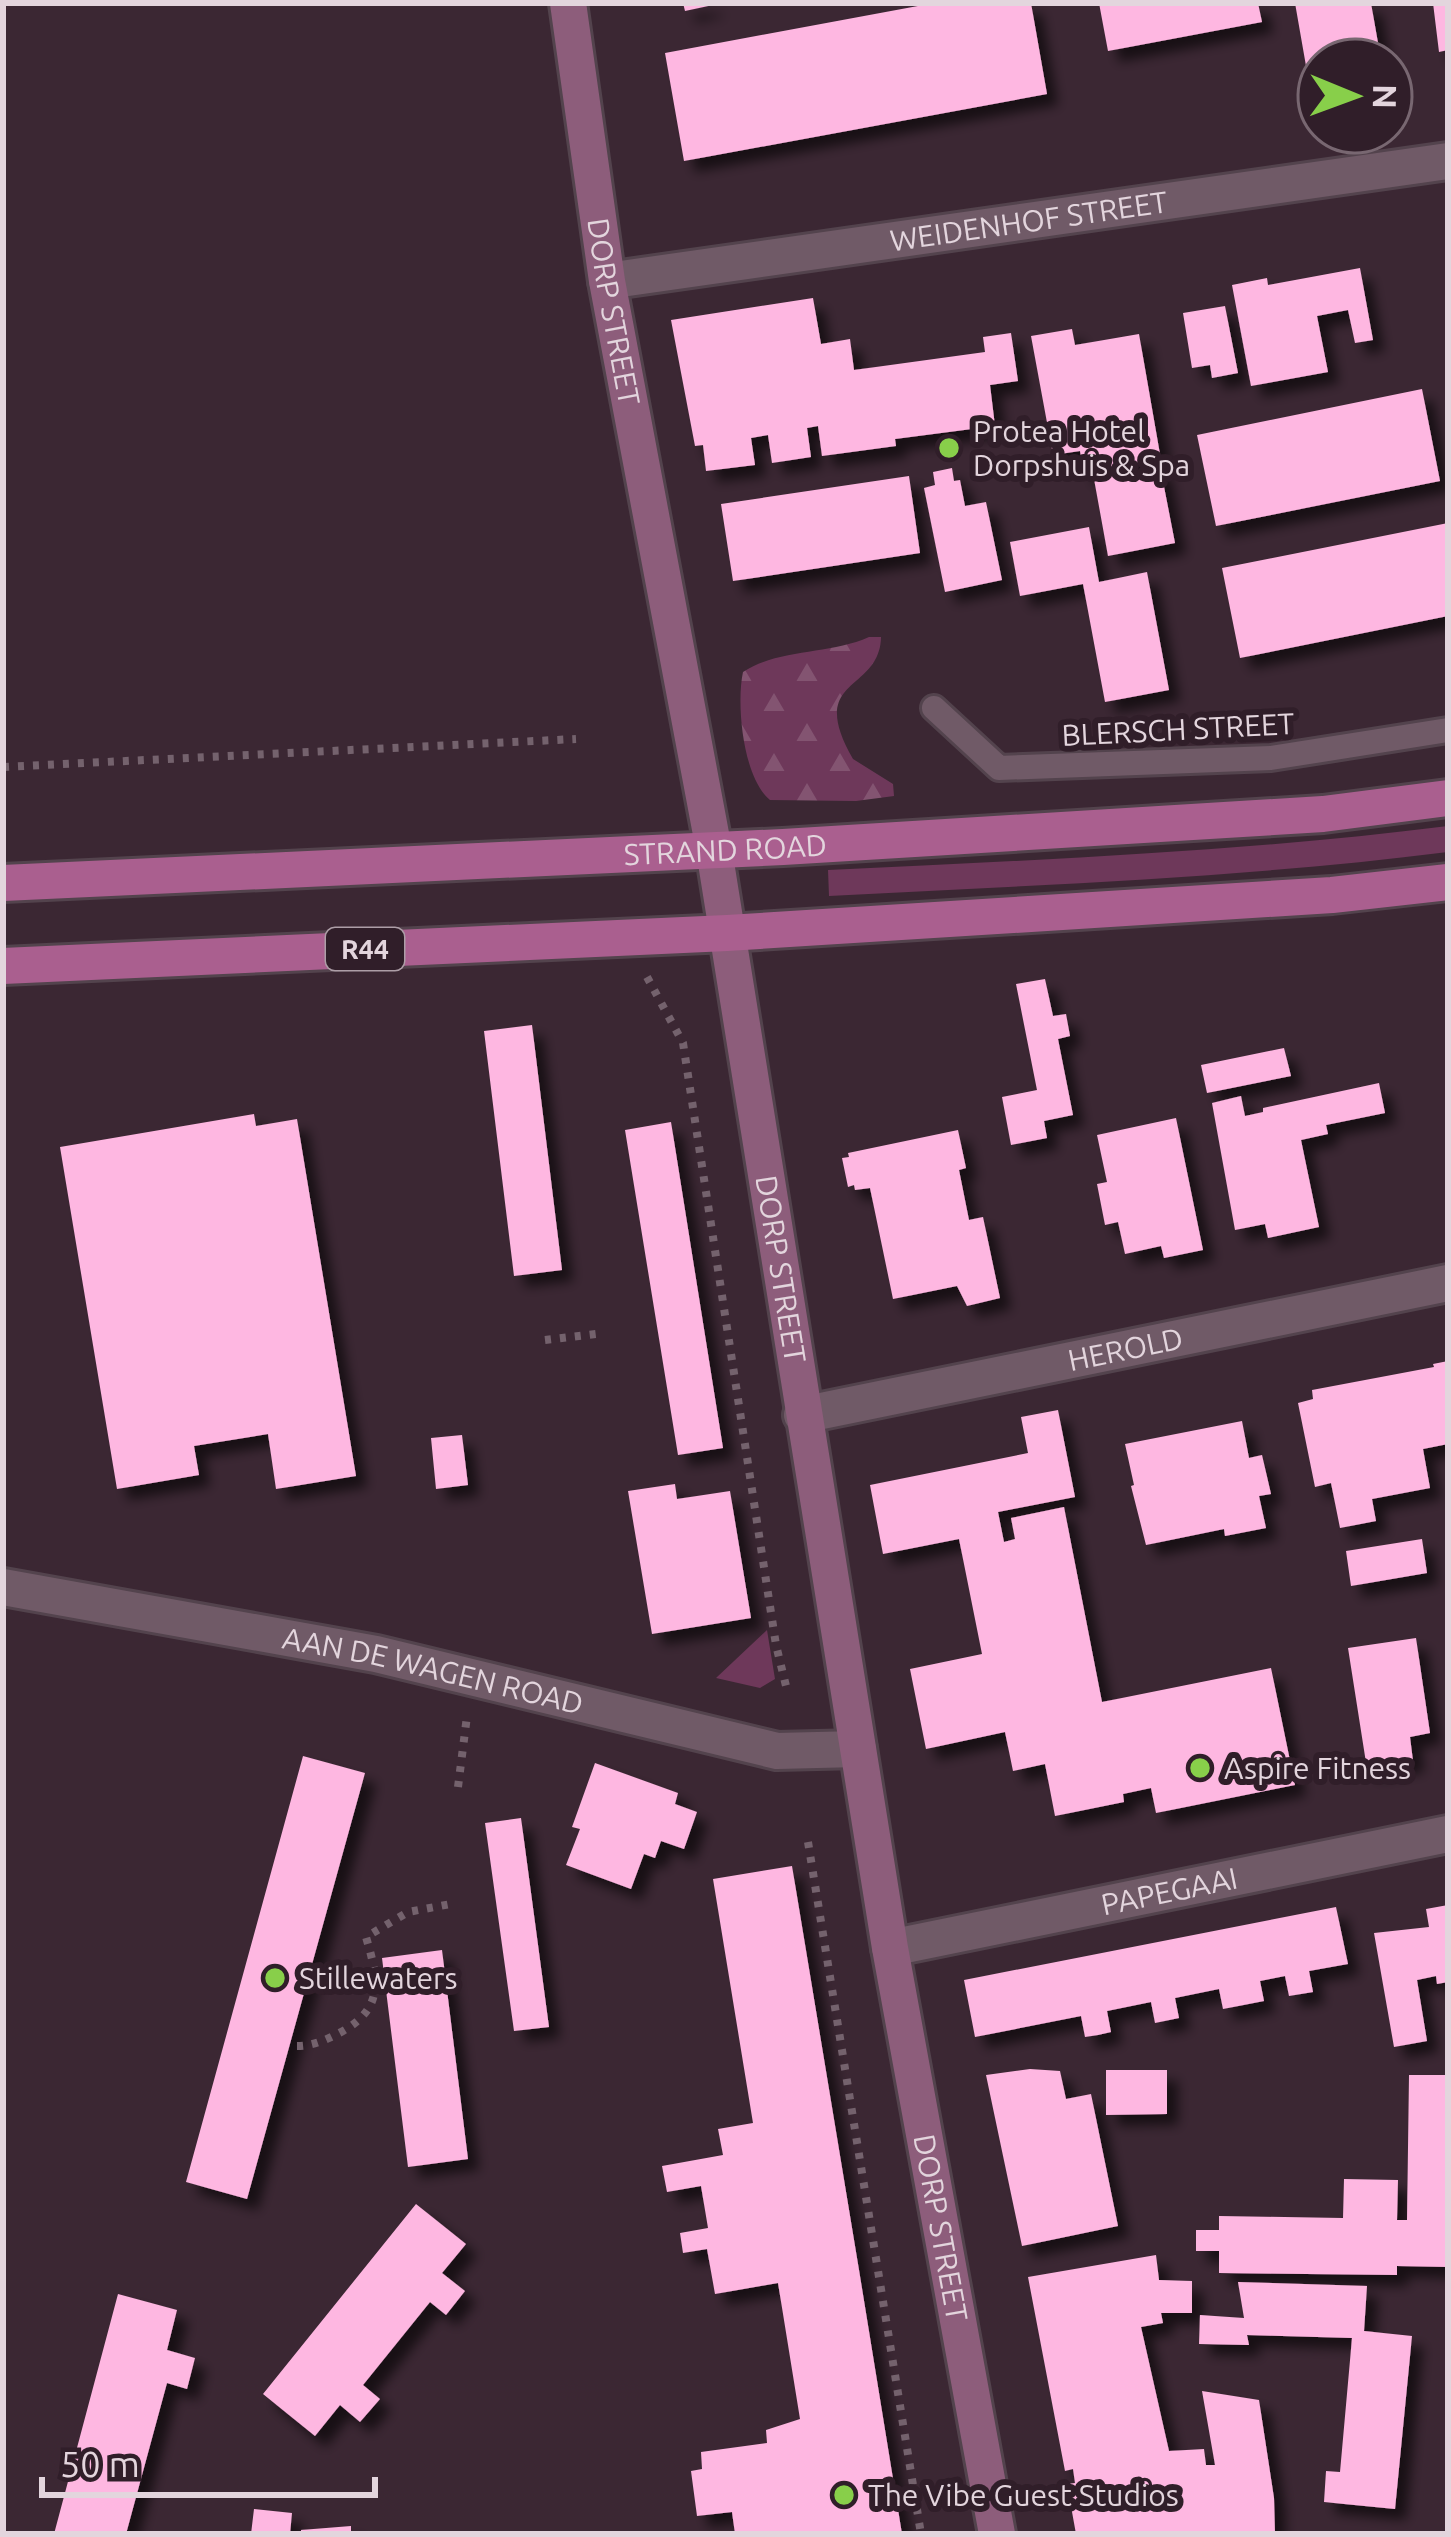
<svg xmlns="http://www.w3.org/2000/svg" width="1451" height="2537" viewBox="0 0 1451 2537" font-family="Ubuntu,sans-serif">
<defs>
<pattern id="forest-firs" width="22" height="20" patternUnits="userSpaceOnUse" patternTransform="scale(3)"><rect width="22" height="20" fill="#6e385a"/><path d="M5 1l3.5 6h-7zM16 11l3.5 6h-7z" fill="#835471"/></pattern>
<filter id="shadow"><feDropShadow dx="11" dy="11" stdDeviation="6" flood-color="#0009"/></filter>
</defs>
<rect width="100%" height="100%" fill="#3b2733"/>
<path fill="#6e385a" d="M1448 826V852C1243 878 1036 885 829 896L828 870C1035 860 1242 852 1448 826Z
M767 1630 775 1679 760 1688 716 1678Z"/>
<path fill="url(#forest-firs)" d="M869 637H881C880 693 805 676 853 759L893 784 894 796 856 801 770 800C743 778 736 704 743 672 780 648 829 655 869 637Z"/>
<path fill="#feb7e1" filter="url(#shadow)" d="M683 3H712L713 5 685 11Z
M934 3H1031L1047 94 684 161 665 53Z
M1099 3H1258L1262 22 1108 51Z
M1295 3H1371L1381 60H1319V82L1309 83Z
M1433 3H1448V50L1439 52Z
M1360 268 1373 340 1355 343 1348 310 1317 316 1328 372 1251 386 1232 285 1267 278 1268 285Z
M813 298 821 344 850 339 854 370 985 352 983 337 1011 333 1018 381 990 385 995 426 895 439 896 446 822 456 818 426 807 428 811 457 772 463 768 435 751 438 755 465 706 471 703 445 695 446 671 320Z
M1225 306 1238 373 1212 378 1210 365 1192 368 1183 313Z
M1072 329 1075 345 1139 334 1161 460 1084 474 1080 451 1053 455 1031 336Z
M1422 389 1440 481 1216 526 1197 435Z
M1160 466 1175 543 1108 556 1094 479Z
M952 468 954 481 960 480 965 506 986 502 1002 580 945 592 924 488 935 485 933 472Z
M909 476 920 553 733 581 721 504Z
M1448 523V616L1240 658 1222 568Z
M1089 527 1099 582 1147 572 1169 690 1105 702 1083 584 1020 596 1010 542Z
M1045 979 1053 1016 1066 1014 1070 1036 1058 1039 1073 1115 1044 1121 1047 1138 1011 1145 1002 1097 1037 1090 1016 984Z
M532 1025 562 1270 514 1276 484 1031Z
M1284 1048 1291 1076 1207 1093 1201 1065Z
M1379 1083 1385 1113 1326 1125 1328 1134 1301 1140 1319 1227 1268 1238 1265 1224 1235 1230 1212 1103 1241 1096 1245 1116 1263 1112V1108Z
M254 1114 256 1126 297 1119 356 1476 276 1489 268 1434 194 1446 199 1475 117 1489 60 1147Z
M1176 1118 1203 1250 1164 1258 1161 1246 1125 1254 1118 1222 1105 1225 1097 1184 1107 1182 1097 1135Z
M671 1122 723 1448 678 1455 625 1130Z
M958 1130 966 1168 959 1170 969 1220 983 1217 1000 1298 967 1306 957 1286 893 1299 870 1188 855 1190 854 1185 848 1187 842 1158 849 1157 848 1153Z
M1448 1361V1444L1423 1449 1430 1488 1372 1499 1376 1521 1340 1528 1331 1483 1315 1487 1298 1403 1313 1399 1312 1390 1434 1367 1433 1364Z
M1058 1410 1075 1497 998 1512 1004 1542 1015 1539 1011 1518 1064 1507 1102 1702 1271 1668 1295 1785 1156 1813 1151 1788 1123 1794 1124 1802 1055 1816 1045 1764 1013 1771 1005 1732 926 1749 910 1669 982 1654 959 1539 883 1554 870 1485 1028 1453 1021 1417Z
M1242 1421 1249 1458 1262 1455 1271 1494 1259 1496 1266 1528 1225 1536 1224 1529 1146 1545 1131 1486 1134 1485 1125 1444Z
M462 1435 468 1485 436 1489 431 1438Z
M675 1484 677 1499 730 1491 751 1618 652 1634 628 1491Z
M1422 1539 1427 1573 1351 1586 1346 1551Z
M1416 1638 1430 1733 1410 1737 1413 1761 1367 1769 1348 1648Z
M303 1756 365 1773 247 2199 186 2182Z
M595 1763 678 1793 675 1804 697 1812 684 1849 661 1841 655 1858 644 1854 631 1889 566 1865 580 1829 572 1827Z
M521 1818 549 2027 514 2031 485 1823Z
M792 1866 859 2270 902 2534H735L732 2512 697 2516 691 2471 702 2469 701 2452 767 2443 766 2430 800 2419 778 2283 715 2294 707 2249 683 2253 680 2233 708 2228 701 2186 667 2192 662 2166 723 2155 718 2129 753 2123 713 1879Z
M1448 1905V1982L1437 1984 1436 1976 1417 1980 1427 2041 1394 2047 1374 1933 1429 1927 1426 1909Z
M1336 1907 1348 1964 1309 1971 1313 1992 1289 1996 1285 1976 1260 1981 1264 2001 1223 2009 1219 1989 1175 1998 1179 2018 1155 2023 1151 2002 1107 2011 1111 2032 1098 2035 1085 2037 1081 2016 975 2037 964 1980Z
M442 1950 468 2159 408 2167 382 1958Z
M1030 2069 1060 2071 1066 2099 1091 2094 1118 2226 1022 2246 986 2075Z
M1106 2070H1167V2114L1106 2115Z
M1409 2075H1448V2267L1397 2266V2275L1219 2273V2251H1196V2230H1219V2216L1343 2218 1344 2179 1398 2180 1397 2220H1407Z
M416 2204 466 2244 442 2273 465 2291 446 2315 430 2302 363 2385 380 2399 360 2422 340 2405 315 2436 263 2394Z
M1156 2255 1159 2280 1192 2281V2313H1161L1163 2323 1141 2327 1169 2451 1204 2449 1206 2465H1215L1202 2391 1259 2400 1274 2498 1275 2534H1076L1067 2484 1075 2483 1073 2469 1065 2471 1028 2277Z
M1238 2282 1367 2286 1364 2331 1412 2336 1395 2509 1324 2502 1326 2471 1340 2472 1352 2338 1247 2335 1249 2345 1199 2344 1200 2315 1244 2318Z
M118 2294 177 2310 167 2350 195 2358 187 2389 167 2383 126 2534H54Z
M254 2509 292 2513 290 2534H251Z
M351 2526V2534H301V2530Z"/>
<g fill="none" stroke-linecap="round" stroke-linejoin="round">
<g stroke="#53434d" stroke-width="30">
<path id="lane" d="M934 708 999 768 1271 758 1448 730"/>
</g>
<g stroke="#53434d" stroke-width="42">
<g id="street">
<path id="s1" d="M607 281 1448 161"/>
<path id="s2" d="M802 1415 1448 1283"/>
<path id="s3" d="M3 1587 376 1654 777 1751 858 1749"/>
<path id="s4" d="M890 1948 1448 1834"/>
</g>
</g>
<g stroke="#53434d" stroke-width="42">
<g id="secondary">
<path id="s5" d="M568 3 607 281 714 850 890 1948 997 2534"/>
</g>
</g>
<g stroke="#53434d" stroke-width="42">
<g id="primary">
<path id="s6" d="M3 883 783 847 1323 814 1448 798"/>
<path d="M3 966 727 933 1332 895 1448 882"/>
</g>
</g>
<path stroke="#74626d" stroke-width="8" stroke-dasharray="6 9" stroke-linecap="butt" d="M3 767 576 739
M647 977 683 1043 776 1645 787 1690
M545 1340 604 1333
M458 1787 467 1716
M808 1842 921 2534
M297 2046C314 2046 328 2039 343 2031 385 2007 378 1978 366 1937L408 1912 456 1903"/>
<use href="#lane" stroke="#705a67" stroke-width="24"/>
<use href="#street" stroke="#705a67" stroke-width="36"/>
<use href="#secondary" stroke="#8d5d7b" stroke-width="36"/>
<use href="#primary" stroke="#aa5f8f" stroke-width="36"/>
</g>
<g fill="#88cf4a" stroke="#301e29" stroke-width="4.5">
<circle cx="949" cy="448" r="12"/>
<circle cx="1200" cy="1768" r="12"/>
<circle cx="275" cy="1978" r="12"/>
<circle cx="844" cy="2495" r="12"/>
</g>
<g text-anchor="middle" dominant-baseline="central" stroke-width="12" stroke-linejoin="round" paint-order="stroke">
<rect fill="#301e29" stroke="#ad9ea7" stroke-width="3" x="326" y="928" width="78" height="42" rx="9"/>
<g font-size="27" font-weight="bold" fill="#e3d5dd">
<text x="365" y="949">R44</text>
</g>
<g font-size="30" fill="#e3d5dd" stroke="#301e29">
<text stroke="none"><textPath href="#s1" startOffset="426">WEIDENHOF STREET</textPath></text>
<text stroke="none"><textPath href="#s5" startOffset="312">DORP STREET</textPath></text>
<text transform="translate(1178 729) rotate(-3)">BLERSCH STREET</text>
<text stroke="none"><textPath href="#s6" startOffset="723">STRAND ROAD</textPath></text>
<text stroke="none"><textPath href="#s5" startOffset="1284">DORP STREET</textPath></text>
<text stroke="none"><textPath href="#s2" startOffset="330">HEROLD</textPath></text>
<text stroke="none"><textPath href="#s3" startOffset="438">AAN DE WAGEN ROAD</textPath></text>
<text stroke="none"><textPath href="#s4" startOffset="285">PAPEGAAI</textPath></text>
<text stroke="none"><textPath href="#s5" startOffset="2256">DORP STREET</textPath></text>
</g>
<g font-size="30" fill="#e3d5dd" stroke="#301e29" text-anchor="start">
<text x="973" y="431">Protea Hotel<tspan x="973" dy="34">Dorpshuis &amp; Spa</tspan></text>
<text x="1224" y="1768">Aspire Fitness</text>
<text x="299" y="1978">Stillewaters</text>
<text x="868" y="2495">The Vibe Guest Studios</text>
</g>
</g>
<rect width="1451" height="2537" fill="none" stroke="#e3d5dd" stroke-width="12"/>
<g transform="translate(1355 96) rotate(91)"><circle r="57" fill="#301e29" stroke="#786771" stroke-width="3"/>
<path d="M0-9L21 45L0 30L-21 45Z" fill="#88cf4a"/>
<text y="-18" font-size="33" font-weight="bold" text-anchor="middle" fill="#e3d5dd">N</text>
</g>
<path d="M42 2477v18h333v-18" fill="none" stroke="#e3d5dd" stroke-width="6"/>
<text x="60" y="2477" font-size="36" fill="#e3d5dd" stroke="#301e29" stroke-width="9" paint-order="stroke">50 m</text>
</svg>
